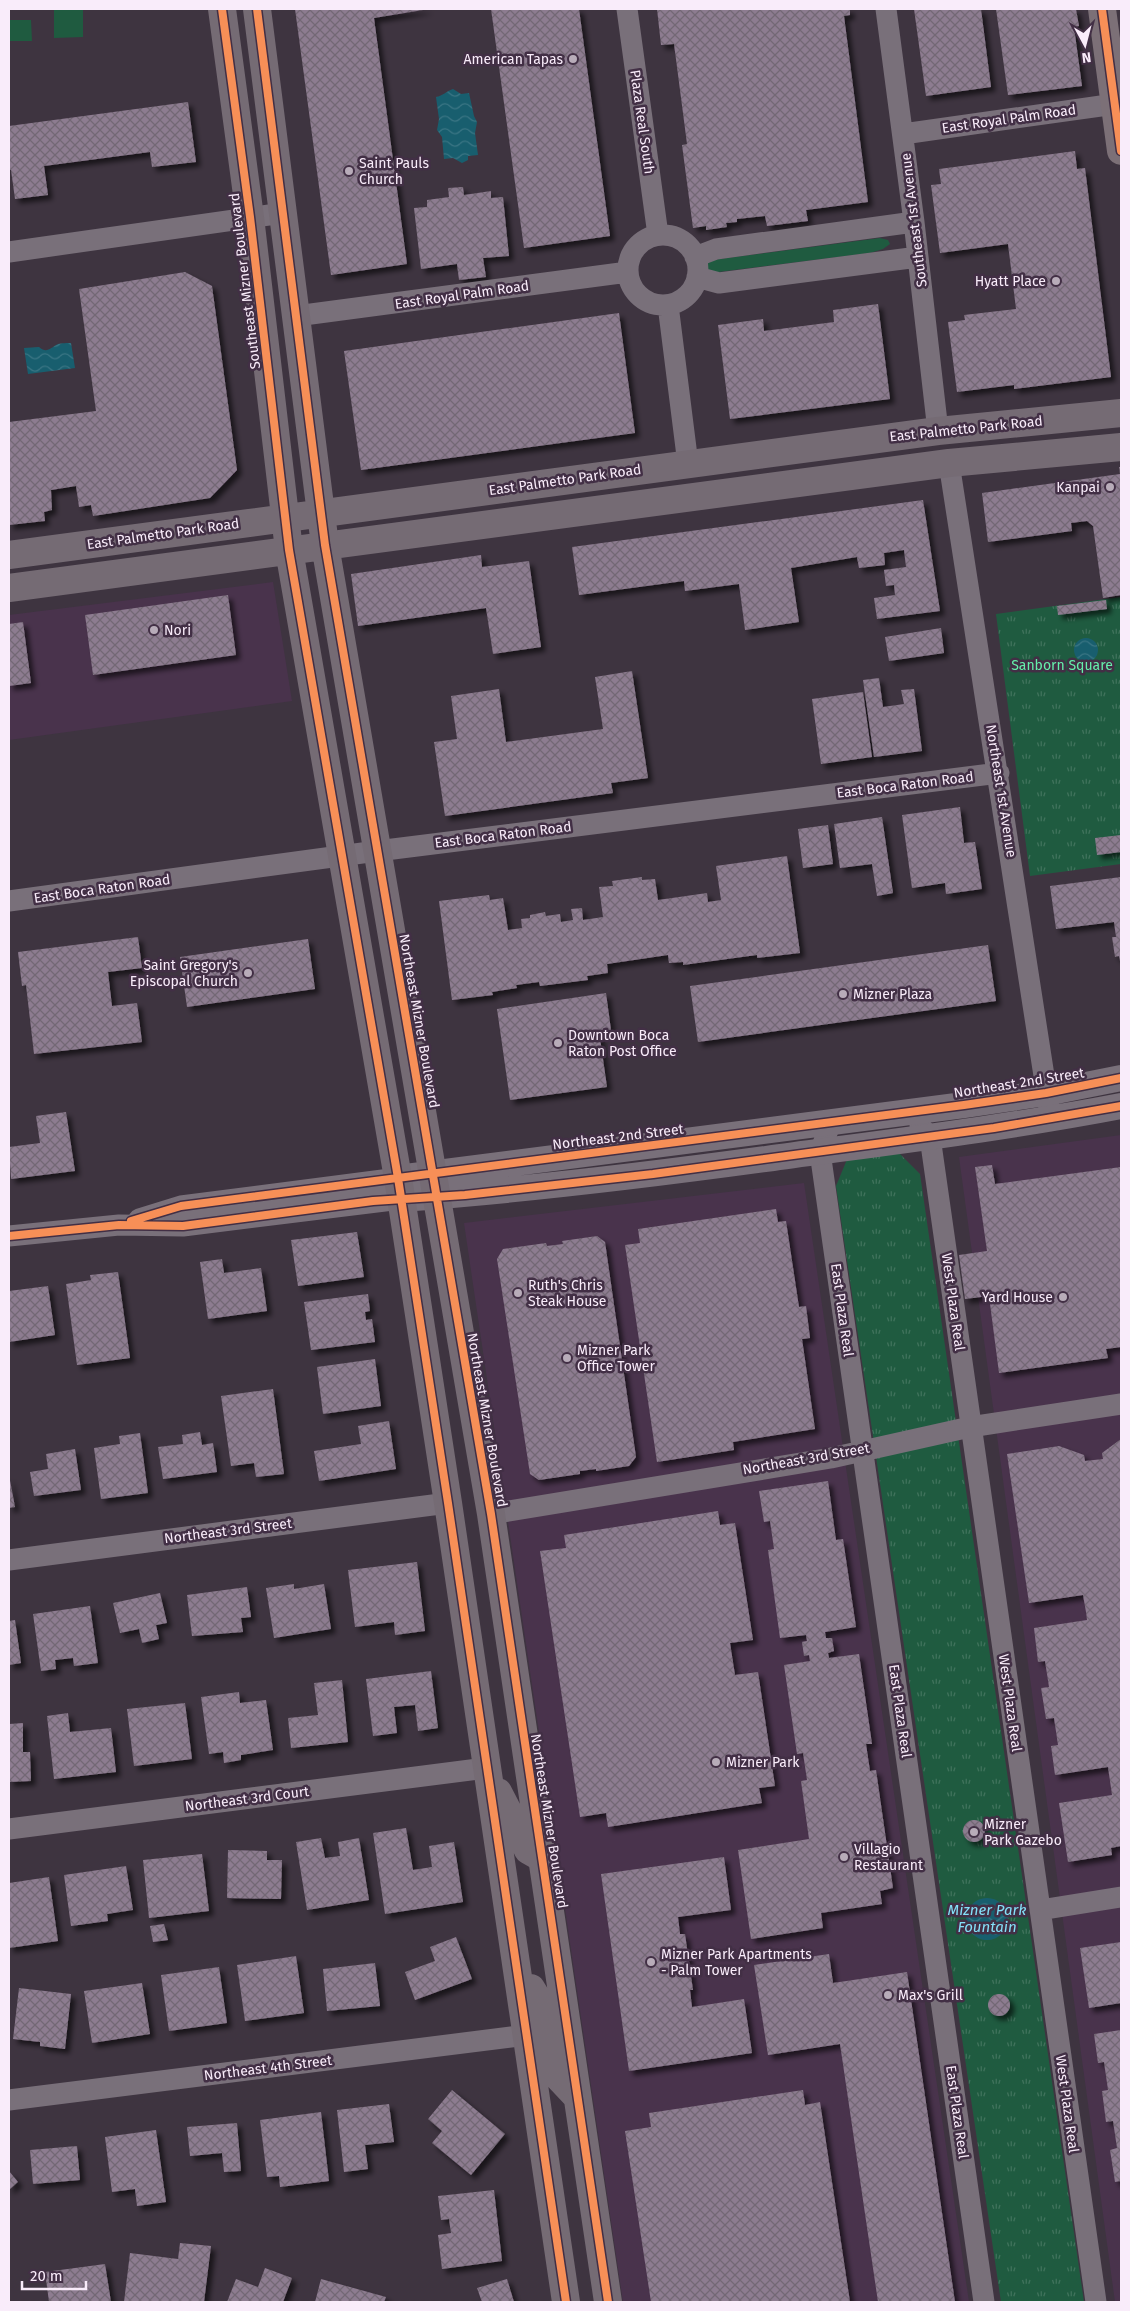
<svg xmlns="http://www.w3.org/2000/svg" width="1130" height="2311" viewBox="0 0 1130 2311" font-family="'Fira Sans',sans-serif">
<defs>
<pattern id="park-tufts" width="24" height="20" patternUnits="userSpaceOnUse" patternTransform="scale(1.25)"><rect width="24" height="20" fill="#1f5b40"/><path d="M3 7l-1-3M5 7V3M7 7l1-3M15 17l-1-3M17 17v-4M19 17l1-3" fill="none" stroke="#40735c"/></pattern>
<pattern id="water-waves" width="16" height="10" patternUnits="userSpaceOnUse" patternTransform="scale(1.25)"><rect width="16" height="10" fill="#185e6e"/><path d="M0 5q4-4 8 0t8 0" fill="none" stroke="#3a7584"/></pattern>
<pattern id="building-cross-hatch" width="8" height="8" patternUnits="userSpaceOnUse" patternTransform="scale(1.25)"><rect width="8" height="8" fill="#8d7c90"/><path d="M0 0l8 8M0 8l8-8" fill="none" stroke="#736774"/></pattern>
<filter id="shadow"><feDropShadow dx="4.5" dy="4.5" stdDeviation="2.5" flood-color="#0009"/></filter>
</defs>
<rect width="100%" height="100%" fill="#3e3440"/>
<path fill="#49334c" d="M273 582 292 701 9 740V615Z
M1121 1135V2302H1115L959 1157Z
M804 1183 969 2302H623L464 1223Z"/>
<path fill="#1f5b40" d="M83 9V37L54 38V10Z
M9 20H31L32 41H9Z
M880 238 888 240 890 244 883 249 870 253 718 272H710L706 265 712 260Z"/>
<path fill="url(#park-tufts)" d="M1121 597V864L1030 876 996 614Z
M899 1153 920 1174 1084 2302H1001L836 1186 848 1157Z"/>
<path fill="url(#water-waves)" d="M453 89 461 94 469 93 474 116 477 122 475 133 478 155 468 156V160L462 163 453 158 444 159 442 137 437 130 439 119 436 97C443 96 446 91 453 89Z
M71 343 75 368 28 374 24 348 39 347C47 354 50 348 58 344 61 343 68 343 71 343Z
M1074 650a12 12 0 1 1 24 0a12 12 0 1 1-24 0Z
M966 1919a21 21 0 1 1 42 0a21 21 0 1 1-42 0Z"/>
<path fill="url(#building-cross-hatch)" filter="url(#shadow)" d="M295 9H429L374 18 407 264 331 275Z
M491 9H579L610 236 524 248Z
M657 9H850V15L844 16 868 202 806 210 808 221 767 226 765 216 737 219V222L726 223 727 227 706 230V226L693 228 682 145 687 144 674 44 661 45Z
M914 9H981L991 87 926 96Z
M996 9H1076L1079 26 1074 27 1082 86 1008 95Z
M188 102 196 162 152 167 150 152 44 166 48 195 15 199 11 170H9V126Z
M1075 151 1077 169 1085 168 1111 377 1014 389V385L957 392 948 322 965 320 964 315 1016 309 1008 244 940 253 931 185 941 184 939 169Z
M463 187 464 195 491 191V198L503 197 509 256 483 258 486 277 459 280 457 264 421 269 414 208 427 207V200L449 197 448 188Z
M185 272 212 286 237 470 210 498 93 516 91 505 79 507 76 486 51 490 52 510 44 512 45 521 9 525V422L96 411 79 289Z
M878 304 890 399 730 419 718 325 763 319 764 331 834 322 833 310Z
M619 313 635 433 361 470 344 351Z
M1119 467H1121V595L1103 598 1093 526 1087 521 1071 523 1072 531 988 542 982 493 1120 474Z
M923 500 940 611 877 619 874 598 895 595 894 585 886 586 884 570 906 567 904 550 884 553 885 565 859 568 857 557 791 568 799 622 745 630 739 584 685 591 684 581 579 595 572 547Z
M481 555 482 567 529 561 541 647 493 654 486 608 358 626 351 574Z
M228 595 236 655 93 675 85 615Z
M1106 600 1107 609 1058 615 1057 606Z
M23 622 31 683 9 686V624Z
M941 628 944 653 889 661 885 637Z
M632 671 648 778 611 783 613 793 445 816 434 742 457 739 451 696 499 689 506 742 603 729 595 677Z
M879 678 883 707 904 704 901 690 914 689 922 751 874 757 863 680Z
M863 692 872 757 821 764 812 699Z
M960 807 964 843 975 842 982 889 946 894 945 883 912 888 902 815Z
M882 817 893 893 877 896 872 864 840 868 834 824Z
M828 825 833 864 803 868 798 829Z
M1121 835V852L1097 855 1095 838Z
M787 856 800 953 757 958V955L683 965V962L669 963 668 955 607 964 608 973 587 976 588 980 540 986 539 982 516 985 517 988 492 992 493 995 452 1000 439 901 489 895 490 900 503 898 508 930 522 928 521 919 530 918V915L545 912 546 916 560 914 561 922 573 920 571 909 582 908 583 920 603 917 599 887 613 886 612 881 642 877V880L655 879 658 900 707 893 708 902 721 900 716 866Z
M1121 877V961H1120L1119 956 1115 957 1112 937H1116L1114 922 1056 929 1050 886Z
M138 937 142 968 108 972 112 1006 137 1003 142 1042 34 1054 26 985 22 986 18 952Z
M308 939 315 989 187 1007 180 957Z
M988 945 996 1001 698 1042 690 986Z
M606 993 611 1030 599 1031 607 1087 510 1100 497 1009Z
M66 1112 75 1171 11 1179 9 1147 40 1143 36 1116Z
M992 1165 995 1184 1121 1167V1347L1106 1349 1108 1358 999 1373 989 1296 965 1299 959 1255 987 1251 975 1167Z
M776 1209 778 1222 786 1221 799 1307 806 1306 810 1338 802 1339 815 1429 733 1442 734 1450 657 1462 625 1245 640 1243 638 1229Z
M357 1232 364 1277 298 1286 291 1240Z
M597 1236 605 1242 636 1457 629 1466 596 1471V1469L580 1471V1474L539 1480 530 1474 497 1259 503 1249 546 1243 547 1246 563 1244 562 1241Z
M222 1259 224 1273 261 1268 267 1311 208 1319 200 1262Z
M118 1272 130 1358 77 1365 66 1284 91 1280 90 1275Z
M48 1286 55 1335 9 1342V1291Z
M368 1294 370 1311 365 1312 366 1320 372 1319 375 1342 311 1350 304 1302Z
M375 1359 381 1406 323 1414 317 1367Z
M273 1389 284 1474 256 1477 254 1463 231 1466 221 1396Z
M389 1421 396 1469 319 1481 314 1451 361 1444 358 1426Z
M200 1432 202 1445 213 1443 217 1472 163 1479 158 1447 183 1444 182 1435Z
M140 1433 148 1493 101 1499 94 1448 120 1444 119 1436Z
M1121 1439V1846L1111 1848 1112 1855 1068 1862 1059 1803 1112 1795 1108 1767 1055 1775 1051 1746 1058 1745 1054 1718 1046 1719 1041 1688 1049 1687 1045 1661 1038 1662 1034 1628 1087 1620 1086 1612 1083 1595 1029 1603 1007 1454 1059 1446 1084 1455 1085 1461 1103 1459 1102 1453Z
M75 1449 81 1490 34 1496 30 1472 48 1469 46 1454Z
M9 1475 15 1507 9 1508Z
M828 1481 836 1540 843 1539 856 1627 825 1632 826 1638H832L834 1651 828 1653 829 1658 859 1654 872 1744H866L870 1771 876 1770 893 1888 880 1891 882 1904 821 1913 823 1928 751 1939 738 1850 809 1839 801 1781 807 1780 803 1753 797 1754 784 1665 810 1661 809 1655 804 1656 802 1642 807 1641 806 1635 780 1638 768 1550 774 1549 770 1521 764 1522 759 1491Z
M718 1511 720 1525 735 1523 753 1640 730 1643 735 1675 758 1672 775 1786 759 1788 762 1803 608 1827 606 1813 580 1817 540 1551 566 1548 564 1535Z
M417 1562 425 1631 395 1635 394 1622 355 1627 348 1570Z
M294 1584V1589L324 1584 331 1629 274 1638 266 1588Z
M247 1587 251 1617 241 1618 243 1632 192 1636 187 1595Z
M160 1593 167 1623 156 1625 159 1639 142 1643 139 1629 120 1633 113 1603Z
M90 1606 98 1663 74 1666 73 1658 55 1660 56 1669 41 1671 33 1614Z
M15 1620 21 1663 9 1665V1621Z
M431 1671 438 1728 418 1731 415 1705 394 1707 397 1733 373 1736 366 1679Z
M342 1680 348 1742 291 1748 288 1718 318 1715 314 1683Z
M239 1692 240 1703 266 1700 273 1750 241 1755V1760L224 1763 223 1752 209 1754 201 1697Z
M185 1703 192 1759 134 1766 127 1709Z
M68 1713 70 1732 111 1728 116 1772 54 1779 47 1716Z
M23 1723V1752H30L31 1781 9 1782V1724Z
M963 1831a11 11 0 1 1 22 0a11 11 0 1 1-22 0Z
M406 1828 413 1870 432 1867 429 1846 454 1842 463 1902 385 1914 373 1833Z
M321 1838 325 1858 340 1856 338 1842 359 1838 369 1900 307 1910 296 1842Z
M228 1850 267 1851V1860H282L281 1899 227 1898Z
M202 1854 209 1911 149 1918 143 1860Z
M724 1857 731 1910 678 1917 680 1934H685L693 1990H690L692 2007 744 1999 752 2053 629 2071 601 1874Z
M126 1866 133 1910 107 1914 108 1921 71 1926 64 1875Z
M49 1877 58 1941 9 1948V1883Z
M164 1924 168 1940 153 1942 150 1926Z
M456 1937 472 1979 415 2000 405 1972 435 1961 430 1947Z
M1121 1942V2003L1089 2008 1080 1948Z
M829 1954 833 1983 907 1972 955 2302H878L840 2044 768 2055 754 1965Z
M296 1956 304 2013 245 2021 237 1965Z
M375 1963 380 2006 327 2011 323 1969Z
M219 1967 227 2023 169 2031 161 1975Z
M142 1983 150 2034 92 2043 84 1991Z
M19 1988 71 1994 65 2049 40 2046V2042L13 2039Z
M988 2005a11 11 0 1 1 22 0a11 11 0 1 1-22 0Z
M1121 2030V2181L1115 2182 1110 2150 1117 2148 1113 2121 1106 2122 1102 2091 1108 2090 1104 2062 1098 2063 1094 2034Z
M452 2090 505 2134 471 2175 432 2143 442 2131 428 2119Z
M803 2090 805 2105 820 2102 850 2302H651L625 2131 651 2127 649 2113Z
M389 2104 394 2142 365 2145 368 2169 344 2172 337 2110Z
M321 2112 329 2181 280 2187 279 2176 267 2177 260 2120Z
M237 2123 241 2171 224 2172 222 2153 190 2156 187 2127Z
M156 2130 166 2202 137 2206 135 2189 112 2192 105 2137Z
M77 2146 80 2180 33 2184 30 2150Z
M9 2171 18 2182 9 2190Z
M494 2190 502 2261 442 2269 438 2235 451 2233 449 2219 441 2220 438 2196Z
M180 2243 211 2246 204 2302H124L130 2253 178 2259Z
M105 2264 111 2302H49L45 2272Z
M265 2268 292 2278 283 2302H227L236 2279 258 2287Z
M321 2279 386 2297 384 2302H315Z
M507 2279 514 2302H482L477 2288Z"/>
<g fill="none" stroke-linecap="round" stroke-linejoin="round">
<path stroke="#79707a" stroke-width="21" d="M627 9 658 235
M886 9 914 222 938 431
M903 134 1115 104
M628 270a35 35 0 1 1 70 0a35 35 0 1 1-70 0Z
M9 252 283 213
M695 257 716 249 914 222
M697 277 719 283 918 257
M668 305 688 464
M296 316 628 272
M949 463 1049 1108
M9 901 377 851 999 773
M831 1122 820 1152 984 2302
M920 1126 930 1137 1096 2302
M139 1219 181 1206 398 1178
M9 1236 119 1225 183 1226 401 1199
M491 1514 831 1458 970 1427 1121 1404
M9 1560 448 1503
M9 1829 486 1768
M1040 1910 1121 1897
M9 2100 527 2035"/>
<path stroke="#79707a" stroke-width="26" d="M398 1178 964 1105 1046 1093 1121 1078
M401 1199C526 1190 649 1175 773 1158 890 1142 1006 1128 1121 1106"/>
<path stroke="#756b74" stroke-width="28" d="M222 9 250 217 289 550 398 1178 448 1503 566 2302
M257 9 325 545 491 1514 608 2302
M9 555 938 431 1121 413
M9 588 949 463 1121 447
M498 1792 528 1850 542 1858
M531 1988 542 2006 554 2064 560 2079 576 2096"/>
<path stroke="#7c7077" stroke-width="28" d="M1102 9 1121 151"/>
<g stroke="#422f45" stroke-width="11">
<path id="cycleway" d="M222 9 250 217 289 550 398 1178 448 1503 566 2302
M257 9 325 545 491 1514 608 2302
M1102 9 1121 151
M131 1221 181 1206 964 1105 1046 1093 1121 1078
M9 1236 119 1225 183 1226 373 1201 465 1195 653 1174 994 1128 1121 1106"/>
</g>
<use href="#cycleway" stroke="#f78f57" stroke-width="8"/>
</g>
<g fill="#b8acb9" stroke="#422f45" stroke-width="2">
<circle cx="573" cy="59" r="5"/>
<circle cx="349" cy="171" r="5"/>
<circle cx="1056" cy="281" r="5"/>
<circle cx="1110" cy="487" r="5"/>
<circle cx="154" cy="630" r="5"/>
<circle cx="248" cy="973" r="5"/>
<circle cx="843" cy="994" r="5"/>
<circle cx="558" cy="1043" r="5"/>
<circle cx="518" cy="1293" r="5"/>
<circle cx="1063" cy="1297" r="5"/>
<circle cx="567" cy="1358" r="5"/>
<circle cx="716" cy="1762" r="5"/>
<circle cx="974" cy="1832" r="5"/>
<circle cx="844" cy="1857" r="5"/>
<circle cx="651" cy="1962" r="5"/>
<circle cx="888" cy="1995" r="5"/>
</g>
<g text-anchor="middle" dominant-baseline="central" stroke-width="5" stroke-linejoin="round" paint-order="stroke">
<g font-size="14" fill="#f9ecfa" stroke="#422f45" text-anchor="start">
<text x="563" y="59" text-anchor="end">American Tapas</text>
<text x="359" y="163">Saint Pauls<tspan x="359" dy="16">Church</tspan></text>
<text x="1046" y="281" text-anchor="end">Hyatt Place</text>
<text x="1100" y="487" text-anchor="end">Kanpai</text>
<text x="164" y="630">Nori</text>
<text x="238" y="965" text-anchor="end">Saint Gregory's<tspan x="238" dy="16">Episcopal Church</tspan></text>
<text x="853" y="994">Mizner Plaza</text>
<text x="568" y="1035">Downtown Boca<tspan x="568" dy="16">Raton Post Office</tspan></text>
<text x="528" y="1285">Ruth's Chris<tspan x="528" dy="16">Steak House</tspan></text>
<text x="1053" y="1297" text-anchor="end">Yard House</text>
<text x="577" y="1350">Mizner Park<tspan x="577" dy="16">Office Tower</tspan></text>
<text x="726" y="1762">Mizner Park</text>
<text x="984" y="1824">Mizner<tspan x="984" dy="16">Park Gazebo</tspan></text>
<text x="854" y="1849">Villagio<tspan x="854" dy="16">Restaurant</tspan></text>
<text x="661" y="1954">Mizner Park Apartments<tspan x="661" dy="16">- Palm Tower</tspan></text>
<text x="898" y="1995">Max's Grill</text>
</g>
<g font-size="14" fill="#f9ecfa" stroke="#422f45">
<text transform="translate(1009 119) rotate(-8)">East Royal Palm Road</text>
<text transform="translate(642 122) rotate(82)">Plaza Real South</text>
<text transform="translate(914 220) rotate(-97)">Southeast 1st Avenue</text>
<text transform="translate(245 281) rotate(-97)">Southeast Mizner Boulevard</text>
<text transform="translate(462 295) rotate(-8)">East Royal Palm Road</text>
<text transform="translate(966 429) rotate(-6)">East Palmetto Park Road</text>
<text transform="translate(565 480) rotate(-8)">East Palmetto Park Road</text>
<text transform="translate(163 534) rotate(-8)">East Palmetto Park Road</text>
<text transform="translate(905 785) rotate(-7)">East Boca Raton Road</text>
<text transform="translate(1001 791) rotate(81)">Northeast 1st Avenue</text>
<text transform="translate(503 835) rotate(-7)">East Boca Raton Road</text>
<text transform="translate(102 889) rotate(-8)">East Boca Raton Road</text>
<text transform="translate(419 1021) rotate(80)">Northeast Mizner Boulevard</text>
<text transform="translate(1019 1083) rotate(-9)">Northeast 2nd Street</text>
<text transform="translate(618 1137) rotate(-7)">Northeast 2nd Street</text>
<text transform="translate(953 1302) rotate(82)">West Plaza Real</text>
<text transform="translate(842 1310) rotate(82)">East Plaza Real</text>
<text transform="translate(487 1420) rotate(80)">Northeast Mizner Boulevard</text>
<text transform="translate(806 1459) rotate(-10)">Northeast 3rd Street</text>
<text transform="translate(228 1531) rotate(-7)">Northeast 3rd Street</text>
<text transform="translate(1010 1703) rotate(82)">West Plaza Real</text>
<text transform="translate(900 1711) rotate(82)">East Plaza Real</text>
<text transform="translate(247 1799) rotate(-7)">Northeast 3rd Court</text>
<text transform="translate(549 1821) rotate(81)">Northeast Mizner Boulevard</text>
<text transform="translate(268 2068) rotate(-7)">Northeast 4th Street</text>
<text transform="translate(1067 2104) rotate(82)">West Plaza Real</text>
<text transform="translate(957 2112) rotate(82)">East Plaza Real</text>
</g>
<g font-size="14" fill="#65f0ab" stroke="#422f45">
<text x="1062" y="665">Sanborn Square</text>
</g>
<g font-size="15" font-style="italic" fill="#84e0f8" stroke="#422f45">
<text x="987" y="1910">Mizner Park<tspan x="987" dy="17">Fountain</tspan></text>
</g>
</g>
<rect width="1130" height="2311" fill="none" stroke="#f9ecfa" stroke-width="20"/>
<g transform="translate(1085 45) rotate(173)" stroke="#422f45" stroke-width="4" paint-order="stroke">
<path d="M0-4L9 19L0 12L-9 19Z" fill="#f9ecfa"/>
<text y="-8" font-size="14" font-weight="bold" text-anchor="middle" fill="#f9ecfa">N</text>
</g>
<path d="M22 2281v8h64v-8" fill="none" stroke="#f9ecfa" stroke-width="2.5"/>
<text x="30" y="2281" font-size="15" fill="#f9ecfa" stroke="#422f45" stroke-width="4" paint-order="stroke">20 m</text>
</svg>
